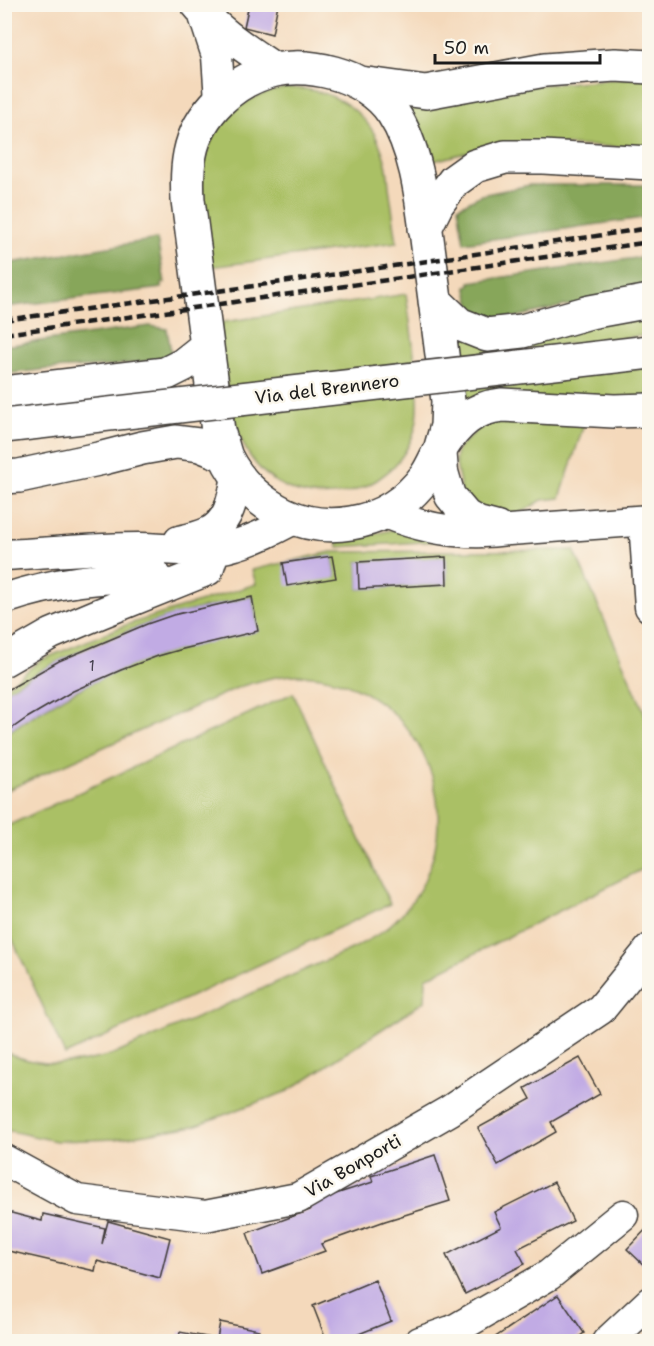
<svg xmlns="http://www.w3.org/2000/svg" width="654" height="1346" viewBox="0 0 654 1346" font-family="'Shantell Sans',sans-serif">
<rect width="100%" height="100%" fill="#fbf7ec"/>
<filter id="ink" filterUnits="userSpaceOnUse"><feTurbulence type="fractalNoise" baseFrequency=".0167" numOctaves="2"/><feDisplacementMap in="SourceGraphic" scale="12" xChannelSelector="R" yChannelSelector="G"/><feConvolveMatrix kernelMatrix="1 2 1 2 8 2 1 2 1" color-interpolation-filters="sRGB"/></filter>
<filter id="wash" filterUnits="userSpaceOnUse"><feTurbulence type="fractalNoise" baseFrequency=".008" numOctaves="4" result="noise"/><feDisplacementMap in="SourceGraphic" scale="24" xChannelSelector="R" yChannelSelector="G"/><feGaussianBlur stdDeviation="1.35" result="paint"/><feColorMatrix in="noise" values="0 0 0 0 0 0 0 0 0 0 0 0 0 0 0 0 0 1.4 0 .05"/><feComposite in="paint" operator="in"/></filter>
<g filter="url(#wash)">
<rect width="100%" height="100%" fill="#f4d9bb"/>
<path fill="#aac065" stroke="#636e40" stroke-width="1.5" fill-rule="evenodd" d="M649 76V148L503 143 426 163 402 101 516 87Z
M285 88C333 87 372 111 385 160 388 169 388 178 389 187 392 206 394 224 397 242L211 267C208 243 203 216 202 193 201 136 228 99 285 88Z
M406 294C410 321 414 348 416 375 418 393 420 411 415 429 394 501 296 520 252 459 228 426 224 363 218 323Z
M649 309V335L456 357V334Z
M649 367V402L464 406 460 389Z
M487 420 585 421 560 498 542 500 516 516 490 515 462 494 455 459 458 449Z
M396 529 458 540 338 547 337 540 374 534Z
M574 550 649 723V866L426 978 425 1001 288 1091 194 1126 116 1139 56 1141 5 1130V1052C41 1069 77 1065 115 1054L356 947C365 941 376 937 384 930 400 918 416 899 424 881 468 788 405 679 301 675 280 674 259 681 239 687L5 791V734C53 701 104 673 160 655 192 645 225 639 258 631L252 597C225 603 198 608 171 616 116 633 53 660 5 692V688L41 660 126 625 256 584 252 570 331 552ZM332 556 336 577 283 564ZM446 558 447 584 359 589 358 562Z
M293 693 390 904 65 1055 5 923V827Z"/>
<path fill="#87a65a" stroke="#52613b" stroke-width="1.5" d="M530 185H649V217L464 243 458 207 481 195Z
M157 239 165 283 161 284 162 288 5 307V264Z
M649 256V287L516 317 486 319 473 313 466 286 470 285V282Z
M150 326 167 329 172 358 109 366 49 369 5 374 4 346Z"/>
<g id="blocks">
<path fill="#c1abe4" d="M249 4H278L272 34 244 27Z
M332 556 336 578 287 586 283 563Z
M446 557 447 584 359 589 358 562Z
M252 597 258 631 183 649 158 656 121 670 73 691 27 718 4 734V692L59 661 147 624 173 615Z
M580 1058 600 1094 551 1122 556 1132 498 1165 478 1128 531 1099 525 1088Z
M435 1155 450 1201 385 1221 321 1244 325 1251 262 1274 247 1233 310 1210 308 1203 373 1182 371 1176Z
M554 1182 573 1221 517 1249 525 1264 465 1294 446 1255 501 1227 494 1212Z
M4 1211 42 1221 43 1214 105 1228 102 1244 108 1221 170 1238 160 1278 97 1261 95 1271 4 1250Z
M650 1225V1271L627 1249Z
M375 1280 391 1321 339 1342H327L313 1306Z
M558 1295 584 1333 572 1342H488Z
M220 1322 259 1330 256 1342H178L180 1332 217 1339Z"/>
</g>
</g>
<g filter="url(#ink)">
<use href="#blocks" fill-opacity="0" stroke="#3c3834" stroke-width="1.5"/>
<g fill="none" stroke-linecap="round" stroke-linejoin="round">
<g stroke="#3c3834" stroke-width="33">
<path id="minor" d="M196 4C218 32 248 50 277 70
M204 16 217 56 220 100
M441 447 443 472 450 496 466 515 478 522 497 527
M385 513C424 529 467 536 509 530L650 520
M644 521 650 607
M179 541C188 539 198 537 207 533 230 523 233 497 237 476
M4 555C49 553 94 548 139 548 170 548 204 555 235 545 256 539 275 529 294 519
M4 599C58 581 101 577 157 577L163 588
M4 661 51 634 101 613 208 570 215 548
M4 1160 77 1200 205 1216 298 1198 449 1111 601 1009 650 949
M420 1342 454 1330 549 1275 623 1215
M607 1342 650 1302"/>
</g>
<g stroke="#3c3834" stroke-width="36">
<path id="major" d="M360 83 426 92 545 70 615 65 650 67
M425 228 437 204 454 181 475 166 505 157H543L650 163
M435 301 459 324 487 335 522 331 590 312 650 301
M4 393 165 374 183 365 207 346
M441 447 447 426 448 401C442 354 436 308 430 261 423 213 420 154 393 113 380 93 356 79 334 73 316 68 294 66 275 70 234 79 198 113 190 154 187 169 187 184 188 200L218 431C221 439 223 449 226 457 238 482 259 501 284 514 305 524 328 527 351 523 382 518 407 502 426 476 432 467 436 457 441 448 457 423 473 408 502 405L614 411 650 410
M4 477 19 476 103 458 142 448 176 442 200 445 225 455"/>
</g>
<use href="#minor" stroke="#fff" stroke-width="30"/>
<use href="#major" stroke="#fff" stroke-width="33"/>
<path stroke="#1c1c1c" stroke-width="4.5" stroke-dasharray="9 4.5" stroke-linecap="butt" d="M4 320C220 292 435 260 650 228
M4 334 165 312 650 242"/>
<g stroke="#3c3834" stroke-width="36" stroke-linecap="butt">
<path id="major-bridge" d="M4 426 650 352"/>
</g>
<use href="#major-bridge" stroke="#fff" stroke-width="33"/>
</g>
</g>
<g text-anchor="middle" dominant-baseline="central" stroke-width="5" stroke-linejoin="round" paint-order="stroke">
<g font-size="15" fill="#45404e">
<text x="92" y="666">1</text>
</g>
<g font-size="18" fill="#1c1c1c" stroke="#fbf7ec">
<text transform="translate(327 389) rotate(-7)">Via del Brennero</text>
<text transform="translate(353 1166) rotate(-30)">Via Bonporti</text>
</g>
</g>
<rect width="654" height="1346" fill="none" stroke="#fbf7ec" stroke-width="24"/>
<path d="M435 54v9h165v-9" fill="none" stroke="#1c1c1c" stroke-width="3"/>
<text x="444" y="54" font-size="18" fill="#1c1c1c" stroke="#fbf7ec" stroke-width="4.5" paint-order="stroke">50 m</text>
</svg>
